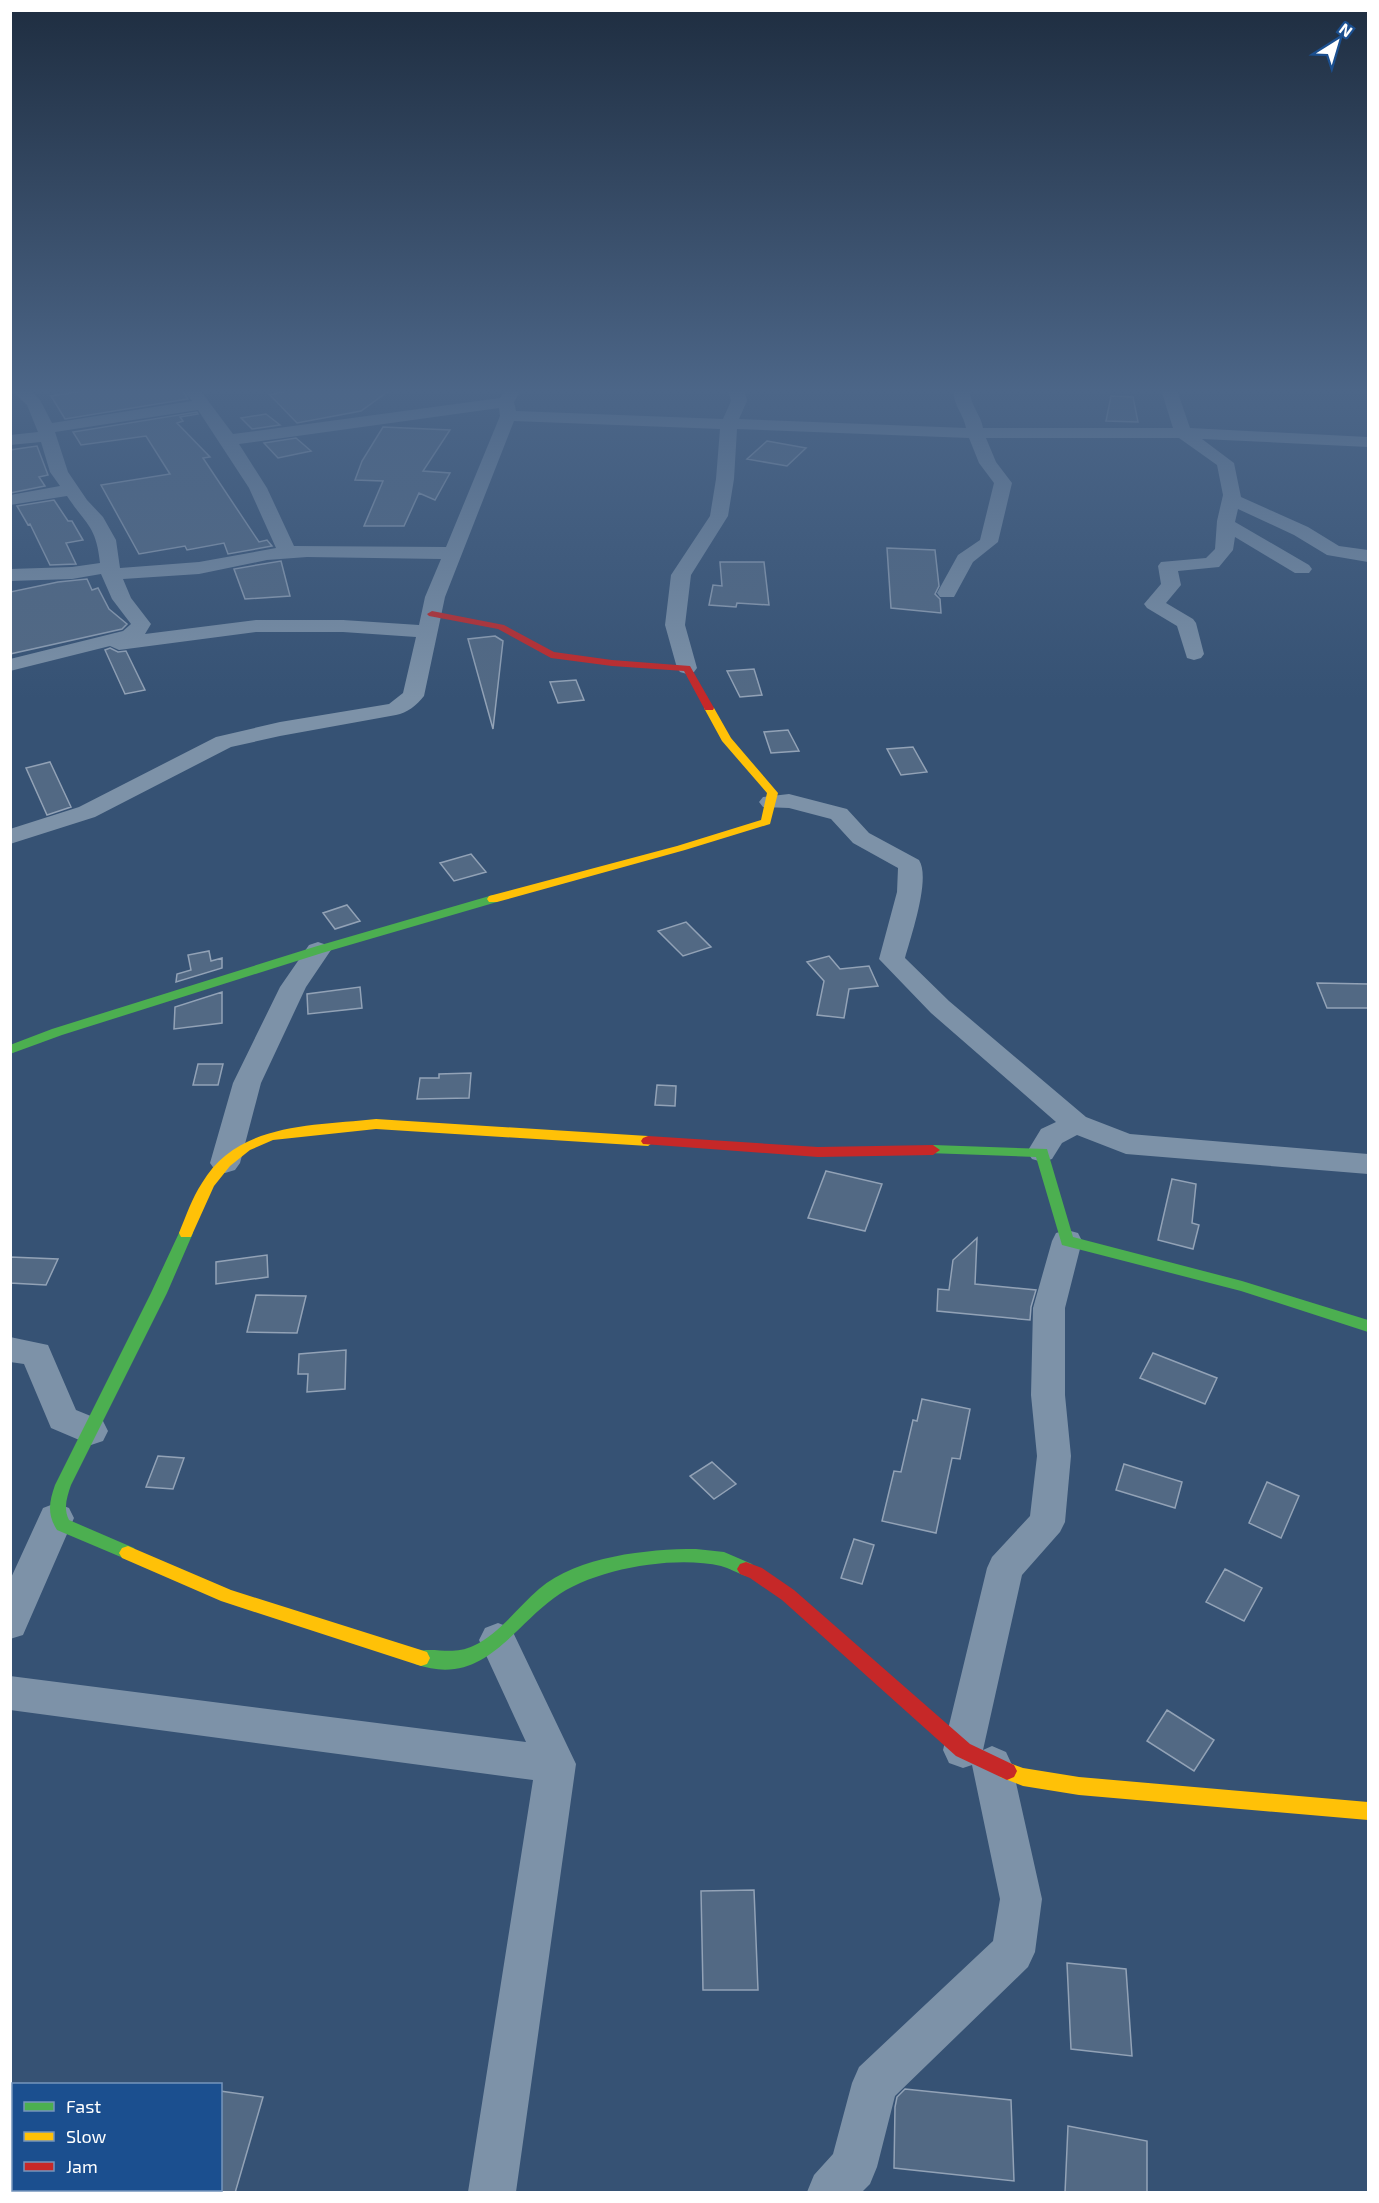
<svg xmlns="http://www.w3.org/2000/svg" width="1379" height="2203" viewBox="0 0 1379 2203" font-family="'Exo 2',sans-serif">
<rect width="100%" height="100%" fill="#365274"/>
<path fill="#526984" stroke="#92a2b6" stroke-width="1.5" d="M90 390H182L188 399 65 419 51 396Z
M290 390H390L361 411 297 423 270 395Z
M1111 396 1133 397 1138 422 1106 421Z
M197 412 198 414 180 417 183 421 177 423 210 457 203 458 259 542 267 540 272 546 228 554 224 543 187 550 185 546 139 554 101 485 170 474 146 436 81 445 73 432Z
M266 414 280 425 252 429 241 418Z
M383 427 450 430 423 471 450 473 435 500 419 493 404 526H364L383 481 355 480 362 461Z
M296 438 311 451 278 458 264 443Z
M767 441 806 448 787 466 747 459Z
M37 446 48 475 39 477 45 486 10 493V450Z
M54 500 68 521H72L83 540 66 543 76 564 50 565 30 524 28 525 17 506Z
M887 548 935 550 939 586 935 594 940 599 941 613 891 608Z
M281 561 290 596 245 599 234 569Z
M720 562H764L769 605 737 603 736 607 709 605 713 585 722 586Z
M87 579 92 590 98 588 109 609 127 624 122 629 10 654V592L58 582Z
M495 636 503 641 493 729 468 639Z
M110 648 118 652 126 651 145 690 125 694 105 650Z
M754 669 762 695 740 697 727 671Z
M576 680 584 700 558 703 550 682Z
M788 730 799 751 771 753 764 732Z
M913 747 927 772 901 775 887 749Z
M50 762 71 807 47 815 26 768Z
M471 854 486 872 454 881 440 863Z
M347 905 360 921 335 929 323 913Z
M686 922 711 947 683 956 658 931Z
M209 951 211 961 222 958V968L176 982 177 974 191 970 188 955Z
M829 956 840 969 869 966 878 986 849 989 844 1018 817 1015 824 981 807 962Z
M1317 983 1368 984V1008H1327Z
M360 987 362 1008 308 1014 307 994Z
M222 992V1023L174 1029 175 1007Z
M198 1064H223L218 1085H193Z
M471 1073 469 1098 417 1099 420 1078H439V1074Z
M657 1085 676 1086 675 1106 655 1105Z
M826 1171 882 1184 865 1231 808 1218Z
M1172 1179 1196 1184 1192 1223 1199 1225 1193 1249 1158 1240Z
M977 1238 975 1284 1036 1290 1031 1307 1030 1320 937 1311 938 1289 949 1290 953 1260Z
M267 1255 268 1277 216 1284V1262Z
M10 1257 58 1259 46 1285 10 1283Z
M256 1295 306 1296 297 1333 247 1332Z
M346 1350 345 1389 307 1392 308 1374H298L299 1354Z
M1153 1353 1217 1378 1205 1404 1140 1378Z
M922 1399 970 1409 960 1459 952 1458 936 1533 882 1521 894 1471 901 1472 913 1420 917 1421Z
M158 1456 184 1458 173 1489 146 1487Z
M712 1462 736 1484 714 1499 690 1476Z
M1124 1464 1182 1482 1175 1508 1116 1490Z
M1267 1482 1299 1496 1281 1538 1249 1523Z
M854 1539 874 1545 862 1584 841 1578Z
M1225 1569 1262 1588 1244 1621 1206 1602Z
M1167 1710 1214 1740 1194 1771 1147 1741Z
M754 1890 758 1990H703L701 1891Z
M1067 1963 1126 1969 1132 2056 1071 2049Z
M905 2089 1011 2100 1014 2181 894 2168 895 2107 897 2097Z
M220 2091 263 2097 235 2193H220Z
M1068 2126 1147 2141V2193H1065Z"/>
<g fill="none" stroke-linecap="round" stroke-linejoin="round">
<path fill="#7d92a8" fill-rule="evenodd" d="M11 390H29L40 400 52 423 192 401 184 390H200L233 434 500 398 505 390H521L514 402 516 411 723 419 731 401 728 390H744L747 401 739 419 966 428C964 414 952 404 954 390H970C969 404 981 414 983 428H1173L1161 390H1177L1190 428 1368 437V447L1202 439 1234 463 1241 497 1308 527 1339 546 1368 550V562L1327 555 1294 535 1238 509 1235 522 1309 565 1312 569 1309 573H1295L1235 537 1233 550 1219 567 1178 571 1181 585 1166 603 1193 619 1196 623 1204 654 1201 658 1194 660 1187 658 1177 626 1147 608 1144 604 1161 584 1158 566 1161 562 1206 558 1215 549 1217 521 1223 495 1217 465 1179 438H986L996 462 1012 483 998 542 973 562 954 597H940L937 593 958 555 980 540 994 483 979 463 969 438 737 429 734 479 728 516 691 575 685 625 697 668 694 672 687 674 680 672 677 668 665 625 671 575 710 516 716 479 720 429 514 421 445 597 424 696C417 705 407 713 396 715L280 736 231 747 95 817 10 844V829L79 807 216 737 280 722 389 704 403 693 416 637 343 632H256L119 650 110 646 10 671V659L123 631 131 624 112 599 101 574 72 579 10 581V569L72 567 100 563C96 525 86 525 67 496L10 505V495L60 486 50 472 41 442 10 445V435L38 432 27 405ZM499 408 500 416 446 547 294 546 267 488 239 444ZM198 410 249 488 276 548 199 562 120 568 116 540 103 517 87 500 68 472 55 432ZM307 557 441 559 425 597 419 625 343 620H256L145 634 151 624 131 598 123 579 199 574 267 560Z
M789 794 847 809 869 833 919 860C931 878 911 936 905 958L949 1001 1086 1117 1130 1134 1368 1154V1174L1126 1154 1077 1135 1062 1143 1052 1159 1042 1162 1032 1159 1027 1152 1041 1129 1056 1122 931 1013 879 959 897 892 898 868 853 843 831 819 789 808 763 807 759 802 763 797Z
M318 942 327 945 331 950 306 987 261 1083 240 1163 235 1170 225 1173 215 1170 210 1163 233 1083 280 987 309 945Z
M1067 1230 1078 1233 1082 1241 1065 1308V1395L1071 1456 1065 1522 1060 1532 1022 1575 983 1750 992 1746 1006 1752 1012 1765 1042 1899 1035 1952 1028 1967 895 2096 877 2167 870 2184 862 2192H807L814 2175 833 2154 852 2083 859 2067 993 1941 1000 1899 972 1765 963 1768 949 1763 943 1750 987 1568 992 1557 1030 1516 1037 1456 1031 1395 1033 1308 1052 1241 1056 1233Z
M10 1337 48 1345 76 1410 103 1421 108 1431 103 1441 91 1445 51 1428 24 1364 10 1362Z
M56 1503 69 1508 74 1518 23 1635 10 1639V1580L43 1508Z
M498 1623 511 1628 576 1764 516 2192H468L533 1780 10 1710V1676L526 1742 479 1640 485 1628Z"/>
<path fill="#4caf50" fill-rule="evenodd" d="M493 895 497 896 499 899 497 902 322 953 62 1035 10 1054V1045L52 1029 314 947Z
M933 1145 1047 1149 1073 1237 1242 1281 1368 1320V1332L1241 1291 1062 1245 1036 1157 928 1153 926 1150Z
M186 1228 191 1229 193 1233 167 1293 71 1485C67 1497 63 1508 69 1520L134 1548 137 1553 134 1558 128 1560 57 1530C47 1514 49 1502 55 1485L151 1293 179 1233 181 1229Z
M696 1549 724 1552 752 1564 755 1569 752 1574 746 1576C737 1573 729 1568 721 1566 674 1555 592 1569 554 1598 510 1630 482 1688 415 1664L412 1658 415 1652C433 1646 452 1656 473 1646 499 1634 517 1608 539 1589 578 1556 647 1549 696 1549Z"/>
<path fill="#ffc107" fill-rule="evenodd" d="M709 705 714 708 731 738 778 793 770 824 685 850 497 902H489L487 899 489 896 677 846 761 820 767 793 722 741 704 708Z
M376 1119 648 1136 655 1141 648 1146 376 1129 273 1140 250 1150 230 1166 214 1186 191 1237H181L179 1233C186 1216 192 1198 202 1183 238 1122 314 1126 376 1119Z
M128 1546 231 1590 421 1650 427 1652 430 1658 427 1664 421 1666 221 1601 122 1558 119 1553 122 1548Z
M1007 1762 1023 1768 1079 1777 1368 1802V1820L1079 1795 1023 1786 1000 1777 997 1771 1000 1765Z"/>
<path fill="#c62828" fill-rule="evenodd" d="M432 611 504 625 554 652 612 660 690 666 714 708 713 710H705L684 671 612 666 551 658 498 629 429 616 427 614Z
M648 1136 818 1147 933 1145 940 1150 933 1155 818 1157 643 1144 641 1141 643 1138Z
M746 1562 762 1568 794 1590 970 1744 1014 1765 1017 1771 1014 1777 1007 1780 956 1756 782 1600 750 1578 740 1574 737 1569 740 1564Z"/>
</g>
<linearGradient id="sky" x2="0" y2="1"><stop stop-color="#1e2d40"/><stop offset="0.56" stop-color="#4c6688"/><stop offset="1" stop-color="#4c6688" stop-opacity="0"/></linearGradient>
<rect width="1379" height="698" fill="url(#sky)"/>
<rect width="1379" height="2203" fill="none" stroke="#ffffff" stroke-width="24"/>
<rect x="12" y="2083" width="210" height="108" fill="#1b4f8f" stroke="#7695bc" stroke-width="1.5"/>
<rect x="24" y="2102" width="30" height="9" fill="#4caf50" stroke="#7695bc" stroke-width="1.5"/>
<text x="66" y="2113" font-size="18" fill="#ffffff">Fast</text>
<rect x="24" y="2132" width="30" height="9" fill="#ffc107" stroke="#7695bc" stroke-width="1.5"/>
<text x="66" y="2143" font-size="18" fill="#ffffff">Slow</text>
<rect x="24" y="2162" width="30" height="9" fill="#c62828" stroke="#7695bc" stroke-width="1.5"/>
<text x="66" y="2173" font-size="18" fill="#ffffff">Jam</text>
<g transform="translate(1337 42) rotate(37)" stroke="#1b4f8f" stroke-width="4.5" paint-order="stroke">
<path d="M0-4.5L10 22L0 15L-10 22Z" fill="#ffffff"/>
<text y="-9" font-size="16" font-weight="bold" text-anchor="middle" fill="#ffffff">N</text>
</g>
</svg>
